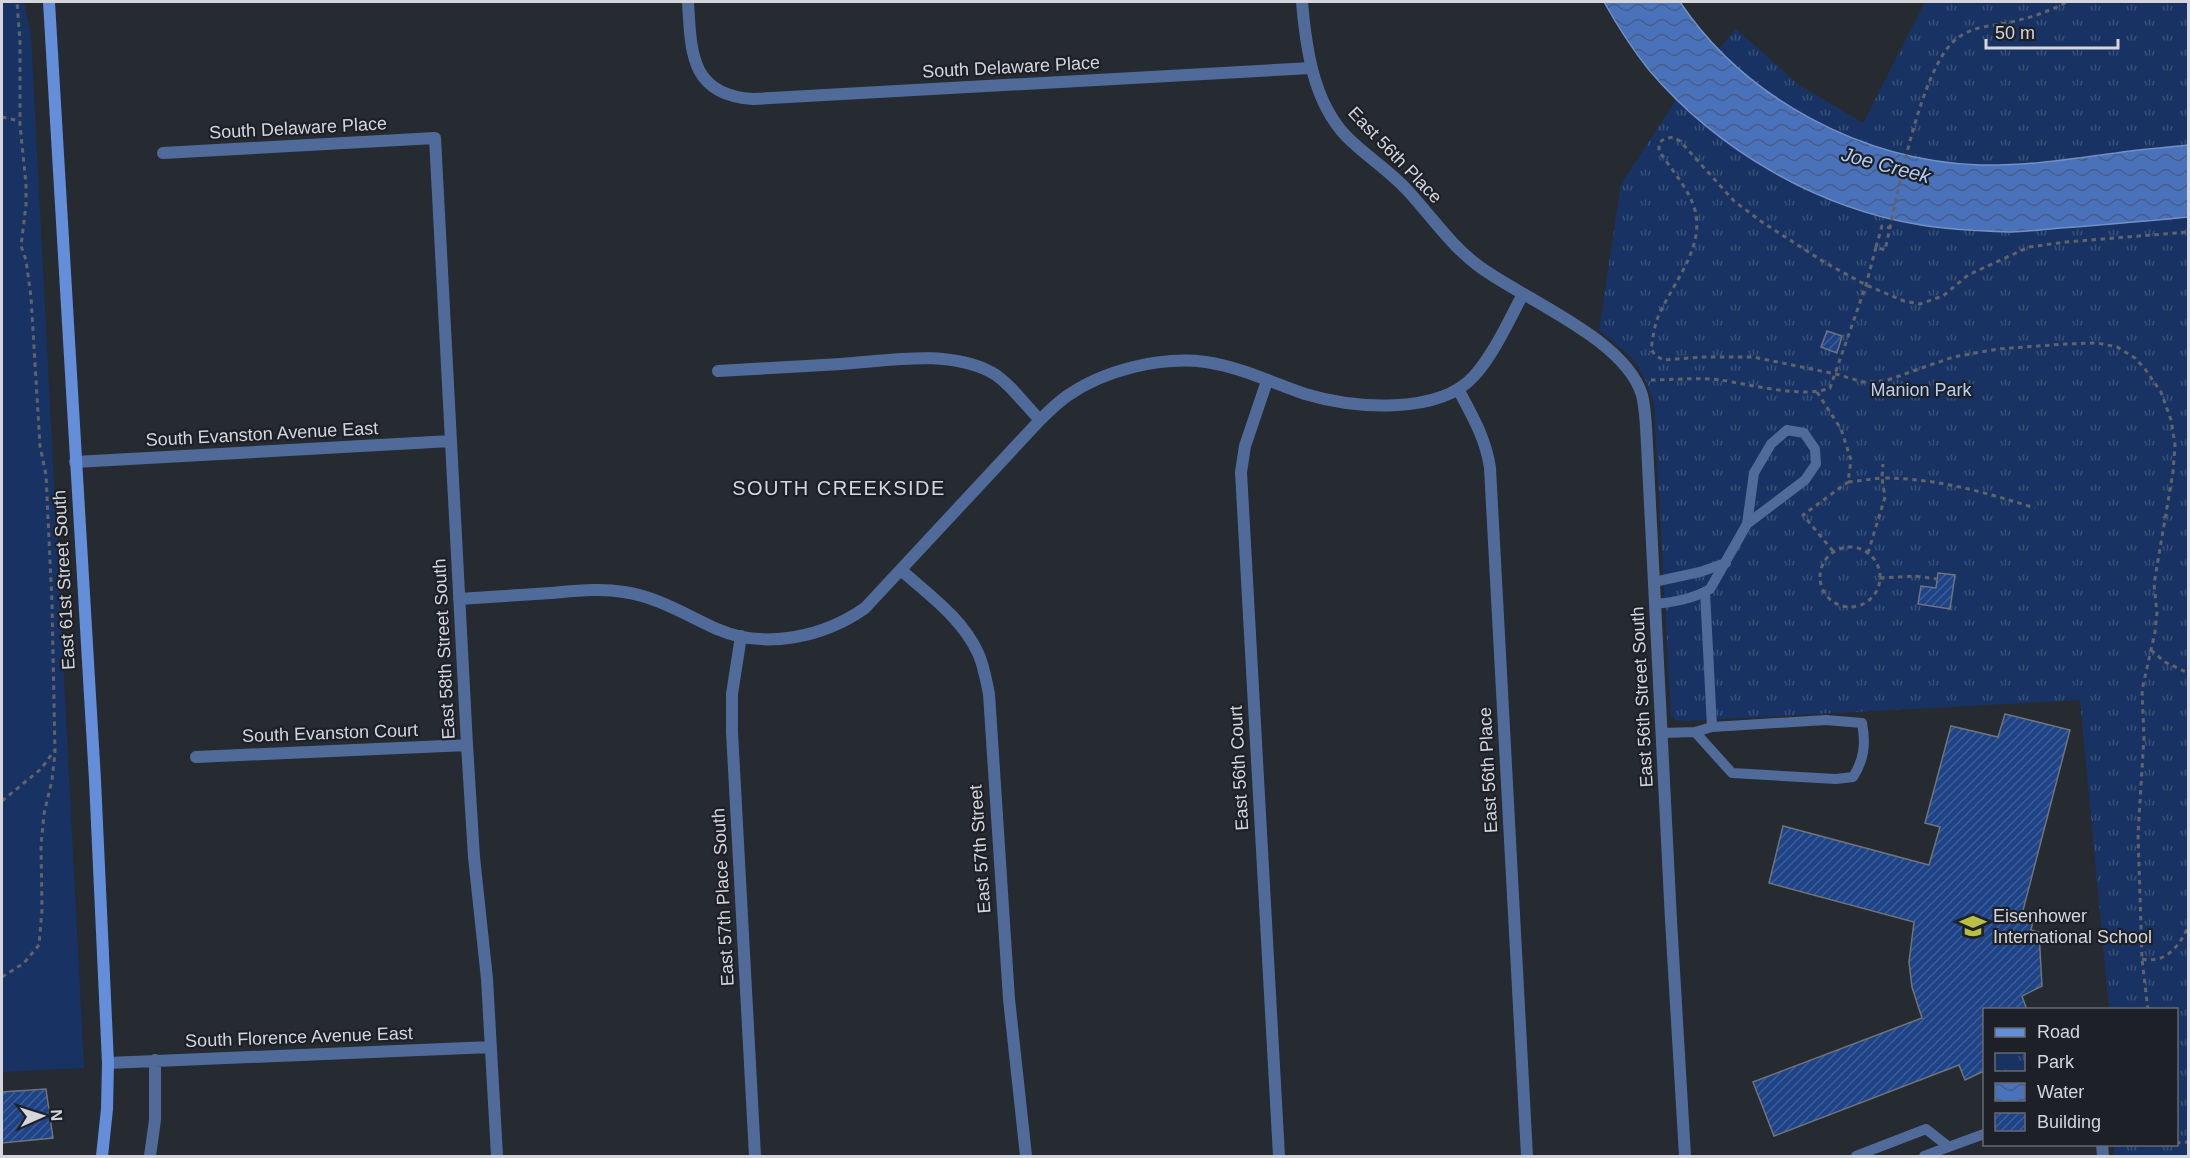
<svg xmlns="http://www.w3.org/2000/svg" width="2190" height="1158" viewBox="0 0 2190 1158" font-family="Arial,sans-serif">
<defs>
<pattern id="park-tufts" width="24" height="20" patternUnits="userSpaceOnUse" patternTransform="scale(1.5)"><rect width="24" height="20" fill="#183363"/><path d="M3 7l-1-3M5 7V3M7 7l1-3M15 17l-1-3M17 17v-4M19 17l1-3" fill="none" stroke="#395079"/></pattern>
<pattern id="water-waves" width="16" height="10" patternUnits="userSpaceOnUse" patternTransform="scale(1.5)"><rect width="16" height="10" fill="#4a72ba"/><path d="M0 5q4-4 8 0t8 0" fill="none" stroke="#465e8a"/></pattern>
<pattern id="building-hatch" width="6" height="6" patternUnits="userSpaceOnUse" patternTransform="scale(1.5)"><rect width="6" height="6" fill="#1e4387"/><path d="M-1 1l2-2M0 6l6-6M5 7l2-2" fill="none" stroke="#3e5d97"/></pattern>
</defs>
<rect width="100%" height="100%" fill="#262a31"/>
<path fill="#183363" d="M2 2H24L31 35 84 1068 2 1072Z"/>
<path fill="url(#park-tufts)" d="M1925 2H2188V1156H2114V1145L2176 1144V1010L2109 1009 2080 700 1685 721 1675 720 1671 714 1654 403C1641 363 1632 356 1599 330L1621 184 1676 100 1736 29 1799 85 1863 123Z"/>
<path fill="url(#water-waves)" stroke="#7390c4" stroke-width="1.5" d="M1604 2H1680C1745 99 1863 161 1980 165 2026 166 2071 159 2116 153 2140 149 2164 148 2188 145V217C2146 221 2104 225 2061 228 2045 229 2028 232 2011 232 1982 231 1950 230 1921 225 1817 208 1717 150 1649 70 1632 49 1617 25 1604 2Z"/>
<path fill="url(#building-hatch)" stroke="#6f747c" stroke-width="1.5" d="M1827 331 1842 336 1837 353 1821 347Z
M1938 573 1955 575 1950 609 1918 604 1921 586 1936 588Z
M2005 714 2070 730 2021 918 2033 921 2031 930 2039 932 2042 986 2022 996 2027 1010H1984V1071L1965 1080 1959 1065 1774 1136 1753 1082 1922 1018 1912 987 1909 962 1914 922 1769 883 1783 826 1929 865 1940 827 1925 823 1951 726 1998 737Z
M46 1089 53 1138 2 1143V1092Z"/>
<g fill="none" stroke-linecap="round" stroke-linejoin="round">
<path stroke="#60646a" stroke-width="3" stroke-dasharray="4.5 4.5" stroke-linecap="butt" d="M2 117 20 121
M1876 247 1882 226 1890 228
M1651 380C1674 380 1698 377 1720 380 1749 384 1804 399 1830 388L1866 285 1876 247 1885 250C1896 204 1920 62 1959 37 1973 27 1990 26 2006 23 2027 19 2048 12 2067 2
M1817 392 1841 429 1851 460 1848 482 1882 478 1883 464
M1820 577a30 30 0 1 1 60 0a30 30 0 1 1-60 0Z
M1833 551 1803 515 1848 482
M1868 553 1885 497 1882 478C1936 478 1984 492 2035 508
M1880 578 1915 576 1937 579
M2151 650 2165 662 2188 673
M2 801 41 769 54 751
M2142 959C2165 964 2179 947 2188 927
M2 977 24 963 39 945 42 910 41 845 44 814 52 780 55 753 52 603 46 475 40 446 31 297 26 260 21 246 26 205V184L20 125V41L17 2
M2148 1010 2142 959 2138 834 2144 737 2142 690 2155 632 2157 613 2154 584 2173 472 2175 445 2171 420 2161 392 2145 369 2135 358 2117 347 2097 343 2065 344 1998 349 1953 357 1885 381 1863 382 1836 374 1753 357H1702L1663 360 1655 355 1651 349C1653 338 1654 327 1658 317 1672 284 1705 248 1695 210 1689 189 1671 169 1659 151V143L1664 139 1673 137 1680 141 1734 201 1762 222 1824 262 1866 285 1904 301 1920 304 1943 296 1968 275 2029 247 2066 242 2188 232
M2176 1143 2188 1142"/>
<path stroke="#506b9a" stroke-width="10" d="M1654 582 1700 572 1726 563
M1705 592 1712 727
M1655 604C1674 602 1693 599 1710 589L1747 524 1754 473 1771 444 1787 430 1804 433 1815 449 1816 464 1805 480 1747 524
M1662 733 1695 732 1712 727 1826 720 1862 723C1866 744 1864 760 1853 777L1836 779 1732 773 1695 732
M1856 1156 1926 1129 1949 1147
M1924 1156 1984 1134"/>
<path stroke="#506b9a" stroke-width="12" d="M688 2C691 52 690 95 753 99L1311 68
M1302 2C1306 48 1313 102 1347 137 1366 156 1390 171 1408 191 1432 217 1452 247 1480 267 1525 300 1625 339 1642 395 1646 411 1646 429 1647 445L1671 920 1685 1156
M163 153 435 138 467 745 474 857 487 979 497 1156
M718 371C759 369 800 366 841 364 889 361 946 349 991 372 1009 382 1025 405 1040 420
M1267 381 1245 446 1241 472 1279 1156
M1458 389C1472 415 1486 439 1490 468L1527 1156
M75 462 451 441
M901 570C929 595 962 618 978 653 984 666 986 680 989 694L1009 999 1026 1156
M459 599C490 597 520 595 551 593 575 591 600 588 624 592 658 597 686 615 717 629 765 650 824 637 865 608L1040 420C1048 412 1057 403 1067 396 1104 370 1161 356 1206 362 1240 367 1273 383 1305 394 1352 408 1438 416 1474 376 1494 354 1509 320 1523 294
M741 636 732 694V732L755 1156
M196 757 467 745
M108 1063 491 1047
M2102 1144 2103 1156
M150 1156 155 1120V1060"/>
<path stroke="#648eda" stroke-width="12" d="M49 2 95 780 108 1063 107 1109 102 1156"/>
</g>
<defs>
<g id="school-bare" transform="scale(2.07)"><path d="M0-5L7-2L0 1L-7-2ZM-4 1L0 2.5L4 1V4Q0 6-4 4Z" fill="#bbc044" stroke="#1d2127" stroke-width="2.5" paint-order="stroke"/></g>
</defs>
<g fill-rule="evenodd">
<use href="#school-bare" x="1973" y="926"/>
</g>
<g text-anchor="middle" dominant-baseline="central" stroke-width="4.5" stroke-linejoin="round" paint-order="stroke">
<g font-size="18" fill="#d4d6db" stroke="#1d2127">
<text transform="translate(1011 67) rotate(-3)">South Delaware Place</text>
<text transform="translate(298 128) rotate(-3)">South Delaware Place</text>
<text transform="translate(1395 155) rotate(46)">East 56th Place</text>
<text transform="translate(262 434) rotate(-3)">South Evanston Avenue East</text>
<text transform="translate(64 580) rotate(-93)">East 61st Street South</text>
<text transform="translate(444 649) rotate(-93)">East 58th Street South</text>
<text transform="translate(1642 697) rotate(-93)">East 56th Street South</text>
<text transform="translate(330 733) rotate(-2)">South Evanston Court</text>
<text transform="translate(1239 768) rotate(-93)">East 56th Court</text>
<text transform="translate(1488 770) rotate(-93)">East 56th Place</text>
<text transform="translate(980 849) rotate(-94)">East 57th Street</text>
<text transform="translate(723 897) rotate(-93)">East 57th Place South</text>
<text transform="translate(299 1037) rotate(-2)">South Florence Avenue East</text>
</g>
<g font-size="18" fill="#b8cff6" stroke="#1d2127">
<text x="1921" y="390">Manion Park</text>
</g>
<g font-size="18" fill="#d4d6db" stroke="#1d2127" text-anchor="start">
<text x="1993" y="916">Eisenhower<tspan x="1993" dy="21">International School</tspan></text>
</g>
<g font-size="20" font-style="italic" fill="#b5ccf3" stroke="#1d2127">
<text transform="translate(1886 165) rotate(15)">Joe Creek</text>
</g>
<g font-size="20" letter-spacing="1.5" fill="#d4d6db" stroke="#1d2127">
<text x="839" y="488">SOUTH CREEKSIDE</text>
</g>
</g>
<rect width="2190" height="1158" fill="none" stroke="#d4d6db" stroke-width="6"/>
<rect x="1983" y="1008" width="195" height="138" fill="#1d2127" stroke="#66696f" stroke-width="1.5"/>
<rect x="1995" y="1028" width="30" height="9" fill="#648eda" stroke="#66696f" stroke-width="1.5"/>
<text x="2037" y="1038" font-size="18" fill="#d4d6db">Road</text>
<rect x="1995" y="1053" width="30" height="18" fill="url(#park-tufts)" stroke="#66696f" stroke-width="1.5"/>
<text x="2037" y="1068" font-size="18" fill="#d4d6db">Park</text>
<rect x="1995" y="1083" width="30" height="18" fill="url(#water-waves)" stroke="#66696f" stroke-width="1.5"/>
<text x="2037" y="1098" font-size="18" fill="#d4d6db">Water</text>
<rect x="1995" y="1113" width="30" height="18" fill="url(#building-hatch)" stroke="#66696f" stroke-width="1.5"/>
<text x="2037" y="1128" font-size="18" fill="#d4d6db">Building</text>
<g transform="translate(42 1116) rotate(87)" stroke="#1d2127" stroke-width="4.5" paint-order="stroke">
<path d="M0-4.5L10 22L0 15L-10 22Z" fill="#d4d6db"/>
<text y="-9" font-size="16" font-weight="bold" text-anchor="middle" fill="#d4d6db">N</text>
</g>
<path d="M1986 39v9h132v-9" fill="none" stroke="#d4d6db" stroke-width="3"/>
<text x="1995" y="39" font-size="18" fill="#d4d6db" stroke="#1d2127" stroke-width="4.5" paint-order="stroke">50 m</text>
</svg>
